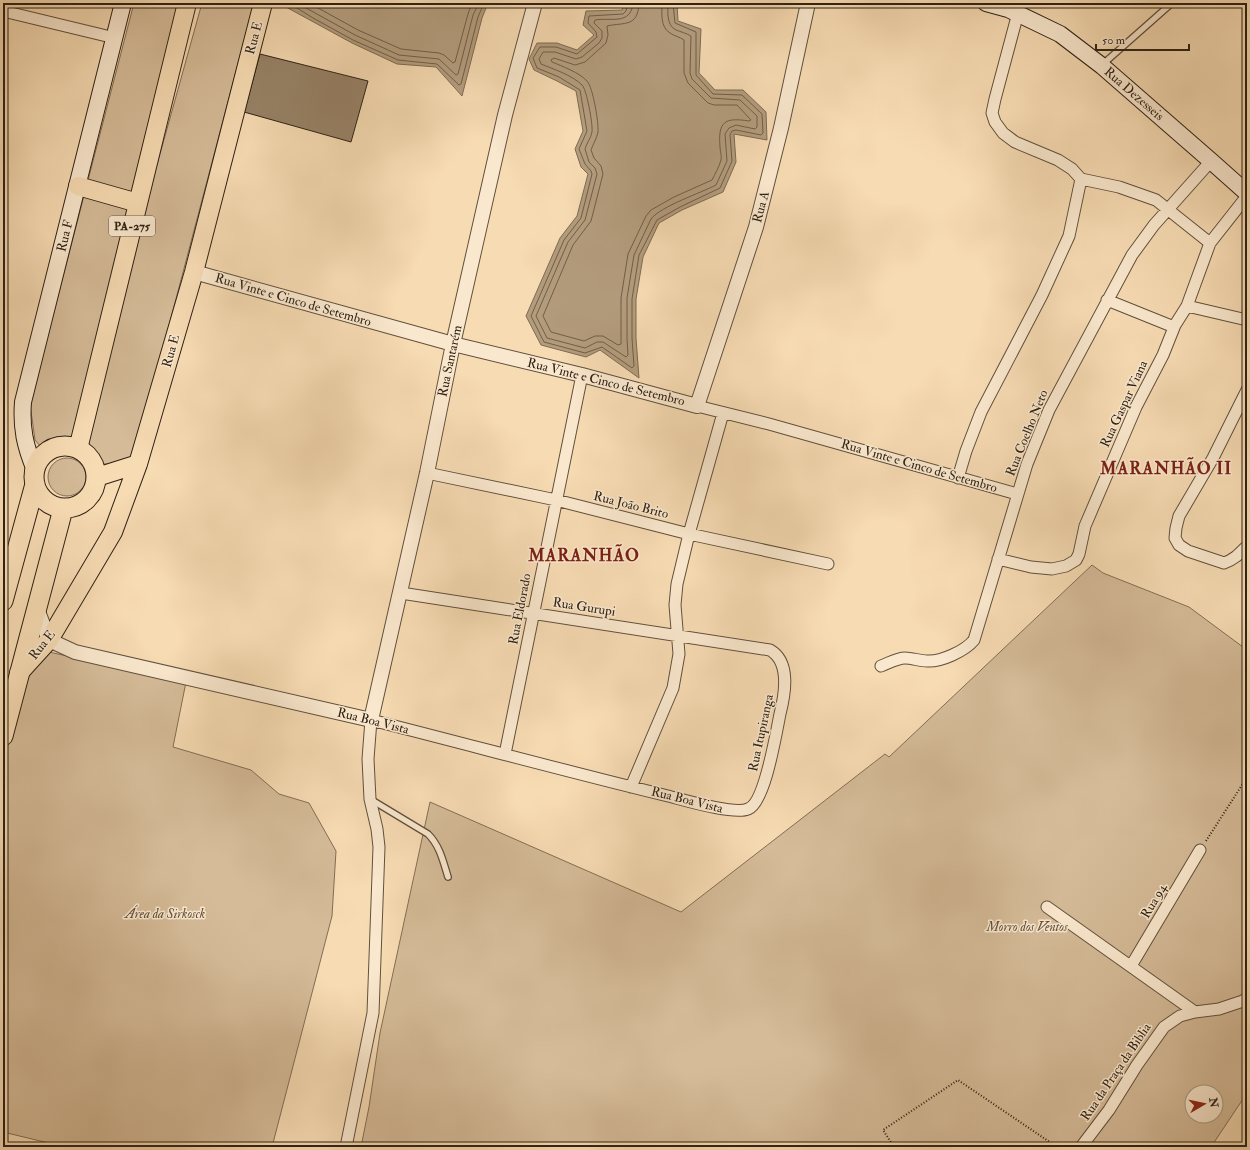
<svg xmlns="http://www.w3.org/2000/svg" width="1250" height="1150" viewBox="0 0 1250 1150" font-family="'IM FELL Double Pica',serif">
<rect width="100%" height="100%" fill="#f7dbb3"/>
<filter id="stains"><feTurbulence type="fractalNoise" baseFrequency=".005" numOctaves="4"/><feColorMatrix values="0 0 0 0 .2 0 0 0 0 .09 0 0 0 0 .02 0 0 0 .5 -.17"/></filter>
<radialGradient id="worn" r=".72"><stop offset=".6" stop-color="#630" stop-opacity="0"/><stop offset="1" stop-color="#630" stop-opacity=".3"/></radialGradient>
<path fill="#d5bb98" stroke="#826e56" fill-rule="evenodd" d="M134 3H186L73 437 45 452 35 440 30 404Z
M202 3H254L134 458 112 464H93L87 455 78 449Z
M48 477a19 19 0 1 1 38 0a19 19 0 1 1-38 0Z
M1092 565 1103 573 1189 607 1247 650V1093L1211 1147H361L369 1107 380 1033 430 802 681 912 885 754 889 757ZM1192 1092H1216V1116H1192Z
M26 647 186 682 173 747 251 770 279 794 309 803 336 851 332 916 272 1147H65L3 1132V736Z"/>
<path fill="#b39c7d" stroke="#7e6b53" d="M285 3H488L482 18 462 96 436 67 397 64 352 43 286 7Z
M624 3H677L678 21 701 29 699 73 715 90H743L766 112 767 140 734 134 736 162 723 192 682 210 659 223 643 257 636 299V338L639 378 600 350 586 357 541 345 526 316 560 238 577 216 588 174 581 167 575 149 583 131 576 91 557 81 534 70 529 59 537 43H557L577 50 594 35 583 25 586 11 622 10Z"/>
<g fill="none" stroke-linecap="round" stroke-linejoin="round">
<path stroke="#705e48" stroke-width="1" d="M289 3 313 18 353 40 398 60 437 64 459 85 461 84 478 17 484 3
M297 3 355 35 399 55 439 59 456 75 458 74 473 15 479 3
M309 3 358 30 401 49 439 53 444 55 453 63 455 62 468 14 472 3
M628 3 626 11 623 14 589 16 588 23 596 32 597 37 577 54 556 47H540L533 58 537 68 559 77 580 90 587 131 579 149 585 164 591 171 592 174 581 218 564 240 531 316 544 342 585 353 602 347 632 368 634 366 632 338V299L639 255 657 220 680 207 720 188 732 161 730 135 732 131 736 130 761 135 763 133 762 114 742 95 713 94 696 75V32L675 23 673 3
M633 3C631 26 610 17 595 20L594 23 602 31V38L599 43 582 57 576 59 555 52H543L539 59 541 64C553 69 572 75 582 85 587 90 593 125 592 132 591 138 586 144 585 149L589 162 595 168 597 174 585 220 568 242 536 316 547 338 585 348 597 342H603L626 357 628 355 627 339V298L634 255 651 219C661 206 701 193 716 185L727 161 725 134 729 128 736 125 755 129 757 127V116L740 100 711 98 692 79 690 73 691 36C686 33 681 32 676 30 666 25 668 12 668 3
M639 3C638 28 624 22 607 26L608 35 606 43 585 62 575 65 554 58 551 60 552 62C562 66 580 73 587 81 593 87 599 124 598 132 597 138 593 144 591 150L594 158 601 166 603 174 591 221 573 245 543 316 551 332 584 341 595 336H603L618 345 621 344V298L628 254 646 216 651 210 674 197 712 180C715 174 719 167 721 160 722 156 720 151 720 147 718 122 724 117 749 121L751 120 737 105H714L708 103 688 83 684 73V40C680 37 674 36 670 33 660 27 662 13 662 3"/>
</g>
<path fill="#978267" stroke="#2e2114" d="M260 54 368 81 351 142 244 112Z"/>
<g fill="none" stroke-linecap="round" stroke-linejoin="round">
<g stroke="#60503c" stroke-width="8">
<path id="service" d="M1103 64 1172 3
M370 799 428 834C440 846 443 861 448 877"/>
</g>
<g stroke="#60503c" stroke-width="13">
<path id="minor" d="M3 11 115 38
M1018 13 995 99 992 113 995 122 1003 133 1015 142 1058 160 1072 169 1081 179 1119 187 1156 200 1210 243
M1107 300 1174 327
M1187 306 1247 320
M1247 390 1213 458 1179 516 1176 528 1175 538 1179 545 1188 551 1224 563C1234 560 1240 553 1247 546
M697 406 769 424 1017 494
M427 473 556 500 689 534 828 564
M958 478 966 451 981 412 1042 295 1069 236 1081 179
M998 559 1031 567 1052 569 1066 566 1076 560 1079 554 1085 526 1136 407 1163 355 1175 325 1187 306 1210 243 1247 196
M881 666C889 663 897 658 905 658 912 658 920 661 927 661 941 662 965 651 974 640L1027 464 1049 410 1132 255 1154 225 1211 161
M505 754 582 375
M631 787 673 688 679 654 675 605 677 584 689 534 723 413
M1047 907 1195 1012
M1131 966 1200 850
M346 1147 373 1013 379 847 377 829 370 799 368 759 371 720C470 745 569 772 668 796 684 800 734 815 748 809 765 803 776 733 780 714 785 694 791 662 770 650L401 593
M1081 1147 1109 1110 1137 1065 1164 1027 1180 1016 1195 1012 1219 1009 1243 1001 1247 998"/>
</g>
<g stroke="#60503c" stroke-width="16">
<path id="tertiary" d="M194 272 453 344 582 375 697 406 756 227 781 128 808 3
M37 609 49 640 75 652 371 720 427 473 453 344 505 115 535 3"/>
</g>
<g stroke="#2e2114" stroke-width="18">
<path id="secondary" d="M986 3 1008 9 1060 34 1102 66 1211 161 1247 193
M35 470C25 446 21 428 23 402L123 3"/>
</g>
<g stroke="#2e2114" stroke-width="20">
<path id="primary" d="M78 186 138 203
M78 449 187 3
M97 477 138 464
M19 673 49 640 113 532 138 464 194 272 263 3"/>
</g>
<g stroke="#2e2114" stroke-width="21">
<path id="trunk" d="M34 477a31 31 0 1 1 62 0a31 31 0 1 1-62 0Z
M3 601 35 484
M3 736 63 509"/>
</g>
<path stroke="#2e2114" stroke-width="2" stroke-dasharray="1 2" stroke-linecap="butt" d="M1206 841 1242 785 1247 781
M894 1147 883 1130 958 1080 1057 1147"/>
<use href="#service" stroke="#fae8ce" stroke-width="5.5"/>
<use href="#minor" stroke="#fae8ce" stroke-width="11"/>
<use href="#tertiary" stroke="#fae8ce" stroke-width="14"/>
<use href="#secondary" stroke="#fae8ce" stroke-width="16"/>
<use href="#primary" stroke="#f7dbb3" stroke-width="18"/>
<use href="#trunk" stroke="#f7dbb3" stroke-width="19"/>
</g>
<g text-anchor="middle" dominant-baseline="central" stroke-width="3" stroke-linejoin="round" paint-order="stroke">
<rect fill="#fae8ce" stroke="#6b5d4c" stroke-width="1" x="109" y="216" width="46" height="20" rx="3"/>
<g font-size="12" font-weight="bold" fill="#2e2114">
<text x="132" y="226">PA-275</text>
</g>
<g font-size="13" fill="#2e2114" stroke="#fae8ce">
<text transform="translate(254 38) rotate(-75)">Rua E</text>
<text transform="translate(1134 94) rotate(41)">Rua Dezesseis</text>
<text transform="translate(761 207) rotate(-75)">Rua A</text>
<text transform="translate(65 236) rotate(-76)">Rua F</text>
<text transform="translate(293 300) rotate(16)">Rua Vinte e Cinco de Setembro</text>
<text transform="translate(171 351) rotate(-74)">Rua E</text>
<text transform="translate(450 361) rotate(-78)">Rua Santarém</text>
<text transform="translate(606 382) rotate(14)">Rua Vinte e Cinco de Setembro</text>
<text transform="translate(1124 404) rotate(-65)">Rua Gaspar Viana</text>
<text transform="translate(1027 433) rotate(-68)">Rua Coelho Neto</text>
<text transform="translate(919 466) rotate(16)">Rua Vinte e Cinco de Setembro</text>
<text transform="translate(631 505) rotate(14)">Rua João Brito</text>
<text transform="translate(584 607) rotate(9)">Rua Gurupi</text>
<text transform="translate(520 609) rotate(-79)">Rua Eldorado</text>
<text transform="translate(42 645) rotate(-52)">Rua E</text>
<text transform="translate(373 721) rotate(14)">Rua Boa Vista</text>
<text transform="translate(761 733) rotate(-78)">Rua Itupiranga</text>
<text transform="translate(687 800) rotate(14)">Rua Boa Vista</text>
<text transform="translate(1154 901) rotate(-59)">Rua 94</text>
<text transform="translate(1116 1072) rotate(-56)">Rua da Praça da Biblia</text>
</g>
<g font-size="13" font-style="italic" fill="#604f3c" stroke="#fae8ce">
<text x="165" y="914">Área da Sirkosck</text>
<text x="1027" y="927">Morro dos Ventos</text>
</g>
<g font-size="17" font-weight="bold" letter-spacing="1" fill="#7a1f14" stroke="#fae8ce">
<text x="1166" y="468">MARANHÃO II</text>
<text x="584" y="555">MARANHÃO</text>
</g>
</g>
<rect width="1250" height="1150" fill="none" stroke="#f7dbb3" stroke-width="16"/>
<rect x="4" y="4" width="1242" height="1142" fill="none" stroke="#2e2114" stroke-width="2"/>
<rect x="8" y="8" width="1234" height="1134" fill="none" stroke="#2e2114"/>
<g transform="translate(1204 1104) rotate(81)"><circle r="19" fill="#fae8ce" stroke="#a89884"/>
<path d="M0-3L7 15L0 10L-7 15Z" fill="#8f2418"/>
<text y="-6" font-size="11" font-weight="bold" text-anchor="middle" fill="#2e2114">N</text>
</g>
<path d="M1096 44v6h93v-6" fill="none" stroke="#2e2114" stroke-width="2"/>
<text x="1102" y="44" font-size="12" fill="#2e2114" stroke="#fae8ce" stroke-width="3" paint-order="stroke">50 m</text>
<rect width="100%" height="100%" filter="url(#stains)"/>
<rect width="100%" height="100%" fill="url(#worn)"/>
</svg>
